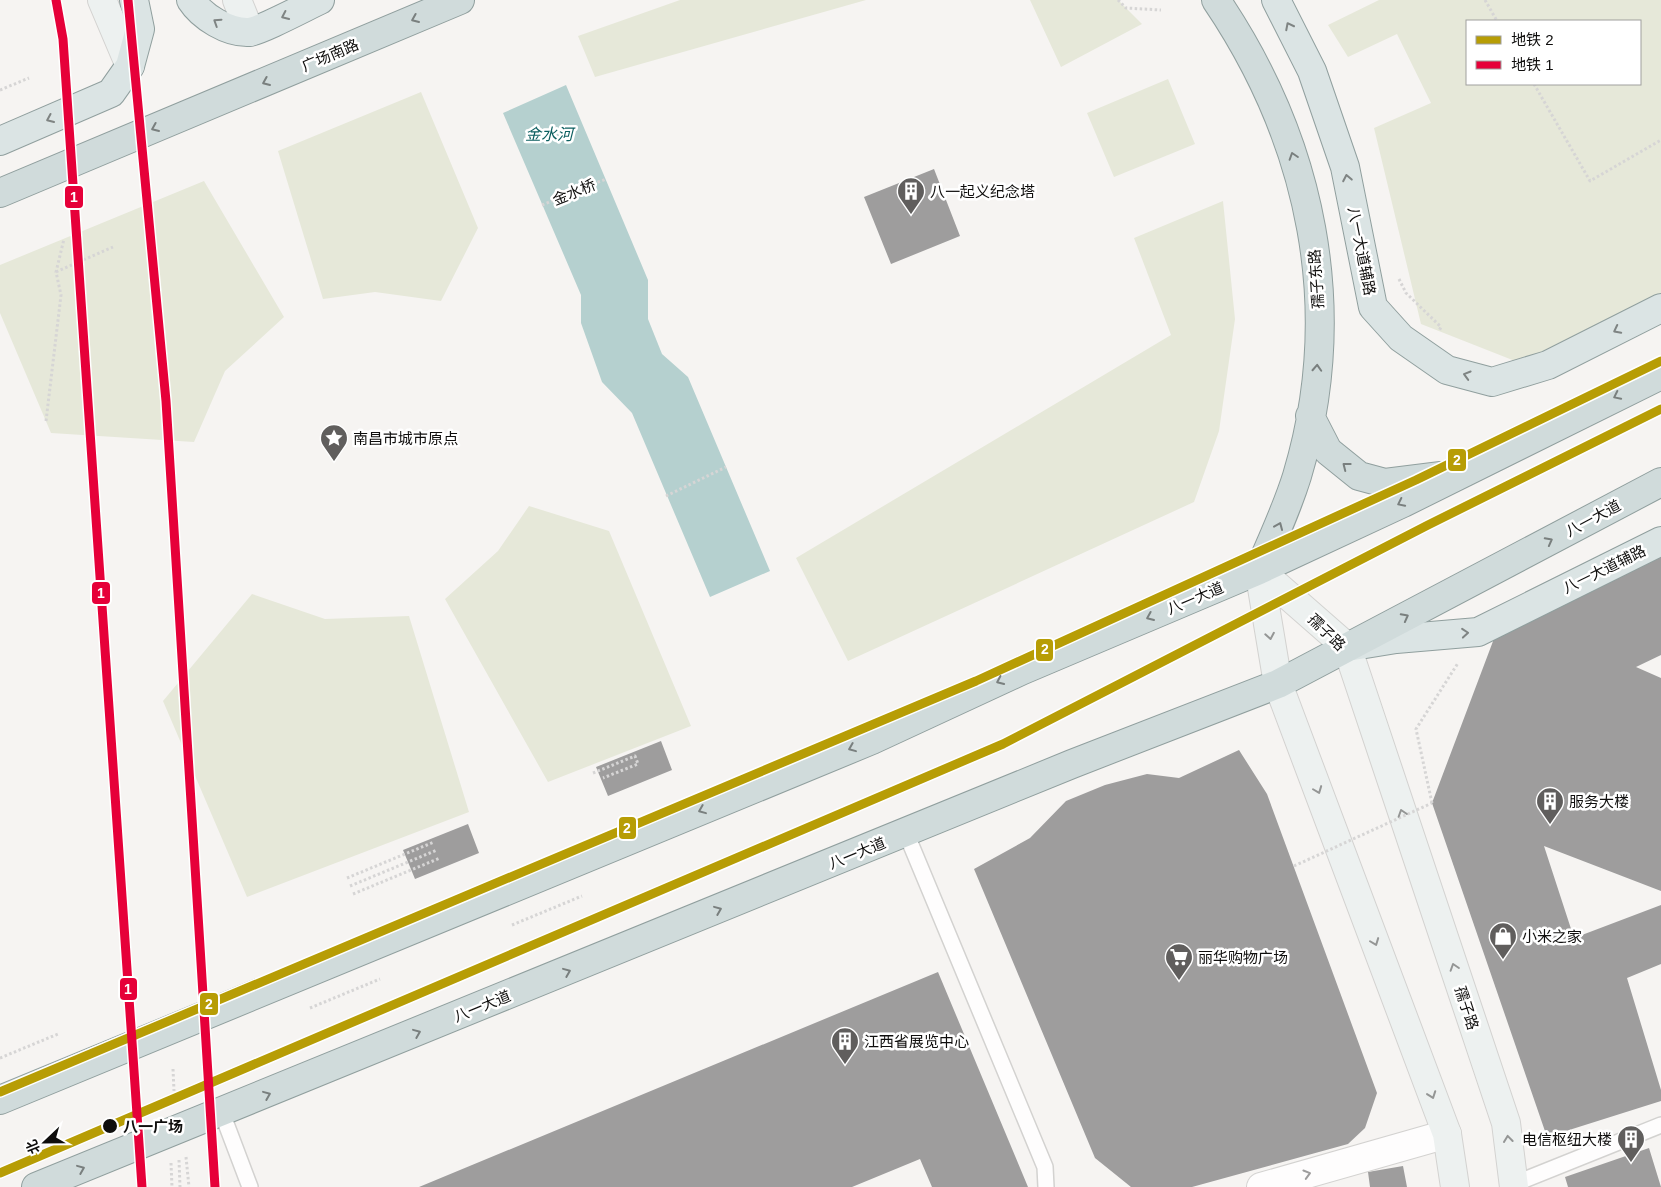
<svg xmlns="http://www.w3.org/2000/svg" width="1661" height="1187" viewBox="0 0 1661 1187" font-family="Arial,'Noto Sans SC',sans-serif">
<rect width="100%" height="100%" fill="#f6f4f2"/>
<path fill="#e6e8d9" fill-rule="evenodd" d="M680 0H866L595 77 578 36Z
M1030 0H1118L1142 24 1061 67Z
M1379 0H1661V314L1598 350 1515 361 1421 324 1374 128 1431 103 1397 34 1348 57 1328 25ZM1467 21H1640V84H1467Z
M1168 79 1195 144 1114 177 1087 113Z
M421 92 478 228 441 301 375 292 323 299 278 151Z
M204 181 284 317 225 371 194 442 51 433 0 313V265Z
M1223 201 1235 319 1219 431 1194 502 848 661 796 558 1171 335 1134 238Z
M529 506 609 531 691 726 548 782 445 599 498 551Z
M252 594 325 619 409 616 469 812 247 897 163 701Z"/>
<path fill="#b5d0cf" d="M566 85 648 280V319L662 354 688 377 770 571 710 597 632 413 602 382 581 323V295L503 113Z"/>
<path fill="#9e9d9d" d="M934 169 960 236 891 264 864 197Z
M1661 555V655L1636 667 1661 678V891L1544 846 1574 938 1661 905V964L1627 978 1661 1090V1101L1547 1137 1432 803 1498 628Z
M661 741 672 770 608 796 596 767Z
M1239 750 1267 794 1377 1093 1365 1128 1348 1144 1192 1187H1131L1095 1158 974 869 1030 838 1066 801 1105 785 1147 774 1179 778Z
M468 824 479 853 415 879 403 850Z
M938 972 1028 1187H932L920 1159 852 1187H419Z
M1649 1148 1661 1187H1568L1565 1177Z
M1403 1166 1407 1187H1370L1368 1172Z"/>
<g fill="none" stroke-linecap="round" stroke-linejoin="round">
<g stroke="#d3d2d0" stroke-width="18">
<path id="service" d="M906 833 1045 1167 1046 1187
M222 1113 250 1187
M1514 1184 1661 1125"/>
</g>
<g stroke="#d3d2d0" stroke-width="30">
<path id="minor" d="M1261 1187 1447 1134"/>
</g>
<g stroke="#d3d2d0" stroke-width="30">
<path id="secondary" d="M102 0 130 66
M237 0 250 32
M1259 570 1347 647 1506 1123 1514 1187
M1259 570 1278 684 1447 1134 1455 1187"/>
</g>
<g stroke="#909f9e" stroke-width="30">
<path id="primary" d="M191 0C202 17 228 33 249 32 260 31 307 6 320 0
M1276 0 1312 71 1345 167 1373 307 1401 338 1447 370 1492 382 1548 365 1661 308
M0 141 111 93 130 66 140 29 134 0
M1353 646 1396 639 1478 632 1661 541"/>
</g>
<g stroke="#909f9e" stroke-width="30">
<path id="trunk" d="M1216 0C1312 142 1347 309 1297 476 1287 508 1273 539 1259 570
M0 193 460 0
M1310 416 1328 451 1359 476 1385 483 1441 476
M0 1100 872 740 1023 670 1259 570 1403 503 1661 375
M36 1187 1072 764 1278 684 1661 482"/>
</g>
<path stroke="#d6d5d5" stroke-width="3" stroke-dasharray="2.5 2.5" stroke-linecap="butt" d="M1118 0 1126 8 1161 10
M1485 0 1497 21
M1534 84 1590 181 1661 140
M0 90 29 78
M542 205 606 179
M56 272 113 247
M1399 279 1406 293 1441 327 1439 331
M46 421 61 295 56 272 64 239
M666 496 726 467
M593 773 635 756 638 764 603 778
M1432 803 1416 729 1458 663
M347 878 434 842
M350 886 437 850
M353 894 440 858
M512 925 582 896
M310 1008 380 979
M0 1058 58 1034
M173 1069 174 1091
M186 1157 189 1187
M179 1160 180 1187
M171 1163 172 1187"/>
<use href="#service" stroke="#fefdfd" stroke-width="15"/>
<use href="#minor" stroke="#fefdfd" stroke-width="28"/>
<use href="#secondary" stroke="#edf1f0" stroke-width="28"/>
<use href="#primary" stroke="#dbe4e4" stroke-width="28"/>
<use href="#trunk" stroke="#d0dbdb" stroke-width="28"/>
<path stroke="#d6d5d5" stroke-width="3" stroke-dasharray="2.5 2.5" stroke-linecap="butt" d="M1294 866 1432 803"/>
<g stroke="#fff" stroke-width="12">
<path id="metro-1" d="M0 1092 976 681 1416 480 1661 361
M0 1173 1003 744 1428 525 1661 409"/>
</g>
<g stroke="#fff" stroke-width="12">
<path id="metro-2" d="M56 0 63 39 142 1187
M128 0 166 401 215 1187"/>
</g>
<use href="#metro-1" stroke="#b79d05" stroke-width="9"/>
<use href="#metro-2" stroke="#e60039" stroke-width="9"/>
</g>
<defs><path id="oneway-chevron" d="M-2-3.5L2.5 0L-2 3.5" fill="none" stroke-width="1.6" stroke-linecap="round" stroke-linejoin="round" transform="scale(1.25)"/></defs>
<g stroke="#7f8483">
<use href="#oneway-chevron" transform="translate(285 16) rotate(155)"/>
<use href="#oneway-chevron" transform="translate(217 22) rotate(-147)"/>
<use href="#oneway-chevron" transform="translate(1289 26) rotate(-117)"/>
<use href="#oneway-chevron" transform="translate(50 119) rotate(156)"/>
<use href="#oneway-chevron" transform="translate(1347 178) rotate(-101)"/>
<use href="#oneway-chevron" transform="translate(1617 330) rotate(153)"/>
<use href="#oneway-chevron" transform="translate(1467 375) rotate(-164)"/>
<use href="#oneway-chevron" transform="translate(1465 633) rotate(-5)"/>
</g>
<g stroke="#797f7e">
<use href="#oneway-chevron" transform="translate(415 19) rotate(157)"/>
<use href="#oneway-chevron" transform="translate(266 82) rotate(157)"/>
<use href="#oneway-chevron" transform="translate(155 128) rotate(157)"/>
<use href="#oneway-chevron" transform="translate(1293 156) rotate(-108)"/>
<use href="#oneway-chevron" transform="translate(1317 368) rotate(-87)"/>
<use href="#oneway-chevron" transform="translate(1617 396) rotate(154)"/>
<use href="#oneway-chevron" transform="translate(1346 466) rotate(-142)"/>
<use href="#oneway-chevron" transform="translate(1401 503) rotate(154)"/>
<use href="#oneway-chevron" transform="translate(1279 526) rotate(-67)"/>
<use href="#oneway-chevron" transform="translate(1549 541) rotate(-28)"/>
<use href="#oneway-chevron" transform="translate(1150 617) rotate(157)"/>
<use href="#oneway-chevron" transform="translate(1405 617) rotate(-28)"/>
<use href="#oneway-chevron" transform="translate(1000 681) rotate(155)"/>
<use href="#oneway-chevron" transform="translate(852 748) rotate(158)"/>
<use href="#oneway-chevron" transform="translate(702 810) rotate(158)"/>
<use href="#oneway-chevron" transform="translate(718 910) rotate(-22)"/>
<use href="#oneway-chevron" transform="translate(567 972) rotate(-22)"/>
<use href="#oneway-chevron" transform="translate(417 1033) rotate(-22)"/>
<use href="#oneway-chevron" transform="translate(267 1095) rotate(-22)"/>
<use href="#oneway-chevron" transform="translate(81 1169) rotate(-22)"/>
</g>
<g stroke="#949695">
<use href="#oneway-chevron" transform="translate(1270 636) rotate(80)"/>
<use href="#oneway-chevron" transform="translate(1318 790) rotate(69)"/>
<use href="#oneway-chevron" transform="translate(1402 813) rotate(-108)"/>
<use href="#oneway-chevron" transform="translate(1375 942) rotate(69)"/>
<use href="#oneway-chevron" transform="translate(1454 967) rotate(-108)"/>
<use href="#oneway-chevron" transform="translate(1432 1095) rotate(70)"/>
<use href="#oneway-chevron" transform="translate(1508 1139) rotate(-97)"/>
</g>
<use stroke="#9e9d9d" href="#oneway-chevron" transform="translate(1307 1174) rotate(-16)"/>
<defs>
<g id="building-pin" transform="scale(1.4375)"><path d="M0 17L-7.5 6A9.5 9.5 0 1 1 7.5 6Z" fill="#605e5d" stroke="#fff"/><path d="M-4-6H4V6H1V3H-1V6H-4ZM-2.5-4.3h1.7v1.8h-1.7ZM.8-4.3h1.7v1.8H.8ZM-2.5-1h1.7V.8h-1.7ZM.8-1h1.7V.8H.8Z" fill="#fff"/></g>
<g id="sight-pin" transform="scale(1.4375)"><path d="M0 17L-7.5 6A9.5 9.5 0 1 1 7.5 6Z" fill="#605e5d" stroke="#fff"/><path d="M0-6L1.8-2.2L6-1.7L2.9 1.2L3.7 5.4L0 3.3L-3.7 5.4L-2.9 1.2L-6-1.7L-1.8-2.2Z" fill="#fff"/></g>
<g id="shop-pin" transform="scale(1.4375)"><path d="M0 17L-7.5 6A9.5 9.5 0 1 1 7.5 6Z" fill="#605e5d" stroke="#fff"/><path d="M-5-2.5h2.3a2.7 3.5 0 0 1 5.4 0H5L5.5 6h-11ZM-1.5-2.5h3a1.5 2.3 0 0 0-3 0Z" fill="#fff"/></g>
<g id="supermarket-pin" transform="scale(1.4375)"><path d="M0 17L-7.5 6A9.5 9.5 0 1 1 7.5 6Z" fill="#605e5d" stroke="#fff"/><path d="M-6-5.5h2.5l.6 2H6L4.5 2H-2.5L-4.4-4H-6ZM-1.5 3.2a1.3 1.3 0 1 0 .1 0ZM3 3.2a1.3 1.3 0 1 0 .1 0Z" fill="#fff"/></g>
</defs>
<g fill-rule="evenodd">
<use href="#building-pin" x="911" y="191"/>
<use href="#sight-pin" x="334" y="438"/>
<use href="#building-pin" x="1550" y="801"/>
<use href="#shop-pin" x="1503" y="936"/>
<use href="#supermarket-pin" x="1179" y="957"/>
<use href="#building-pin" x="845" y="1041"/>
<use href="#building-pin" x="1631" y="1139"/>
</g>
<circle fill="#0f0e0d" stroke="#fff" stroke-width="2" cx="110" cy="1126" r="8"/>
<g text-anchor="middle" dominant-baseline="central" stroke-width="5" stroke-linejoin="round" paint-order="stroke">
<g font-size="15" fill="#0f0e0d" stroke="#fff">
<text transform="translate(330 55) rotate(-23)">广场南路</text>
<text transform="translate(574 192) rotate(-22)">金水桥</text>
<text transform="translate(1362 251) rotate(79)">八一大道辅路</text>
<text transform="translate(1316 279) rotate(-94)">孺子东路</text>
<text transform="translate(1593 518) rotate(-28)">八一大道</text>
<text transform="translate(1604 569) rotate(-26)">八一大道辅路</text>
<text transform="translate(1195 598) rotate(-23)">八一大道</text>
<text transform="translate(1327 632) rotate(44)">孺子路</text>
<text transform="translate(857 853) rotate(-22)">八一大道</text>
<text transform="translate(482 1006) rotate(-22)">八一大道</text>
<text transform="translate(1467 1008) rotate(72)">孺子路</text>
</g>
<g font-size="15" fill="#0f0e0d" stroke="#fff" text-anchor="start">
<text x="930" y="191">八一起义纪念塔</text>
<text x="353" y="438">南昌市城市原点</text>
<text x="1569" y="801">服务大楼</text>
<text x="1522" y="936">小米之家</text>
<text x="1198" y="957">丽华购物广场</text>
<text x="864" y="1041">江西省展览中心</text>
<text x="1612" y="1139" text-anchor="end">电信枢纽大楼</text>
</g>
<g font-size="15" font-weight="bold" fill="#0f0e0d" stroke="#fff" text-anchor="start">
<text x="123" y="1126">八一广场</text>
</g>
<g font-size="16" font-style="italic" fill="#0b5e5f" stroke="#fff">
<text x="549" y="134">金水河</text>
</g>
</g>
<g stroke="#fff" stroke-width="2">
<rect x="64" y="185" width="20" height="24" rx="5" fill="#e60039"/>
<rect x="1447" y="448" width="20" height="24" rx="5" fill="#b79d05"/>
<rect x="91" y="581" width="20" height="24" rx="5" fill="#e60039"/>
<rect x="1035" y="638" width="19" height="24" rx="5" fill="#b79d05"/>
<rect x="618" y="816" width="19" height="24" rx="5" fill="#b79d05"/>
<rect x="119" y="977" width="19" height="24" rx="5" fill="#e60039"/>
<rect x="199" y="992" width="20" height="24" rx="5" fill="#b79d05"/>
</g>
<g font-size="14" text-anchor="middle" font-weight="bold" fill="#fff">
<text x="74" y="202">1</text>
<text x="1457" y="465">2</text>
<text x="101" y="598">1</text>
<text x="1045" y="654">2</text>
<text x="627" y="833">2</text>
<text x="128" y="994">1</text>
<text x="209" y="1009">2</text>
</g>
<rect x="1466" y="20" width="175" height="65" fill="#ffffff" stroke="#9f9f9e"/>
<rect x="1476" y="36" width="25" height="8" fill="#b79d05" stroke="#9f9f9e"/>
<text x="1511" y="45" font-size="15" fill="#0f0e0d">地铁 2</text>
<rect x="1476" y="61" width="25" height="8" fill="#e60039" stroke="#9f9f9e"/>
<text x="1511" y="70" font-size="15" fill="#0f0e0d">地铁 1</text>
<g transform="translate(45 1142) rotate(248)" stroke="#ffffff" stroke-width="4" paint-order="stroke">
<path d="M0-4L9 19L0 12L-9 19Z" fill="#0f0e0d"/>
<text y="-8" font-size="14" font-weight="bold" text-anchor="middle" fill="#0f0e0d">北</text>
</g>
</svg>
